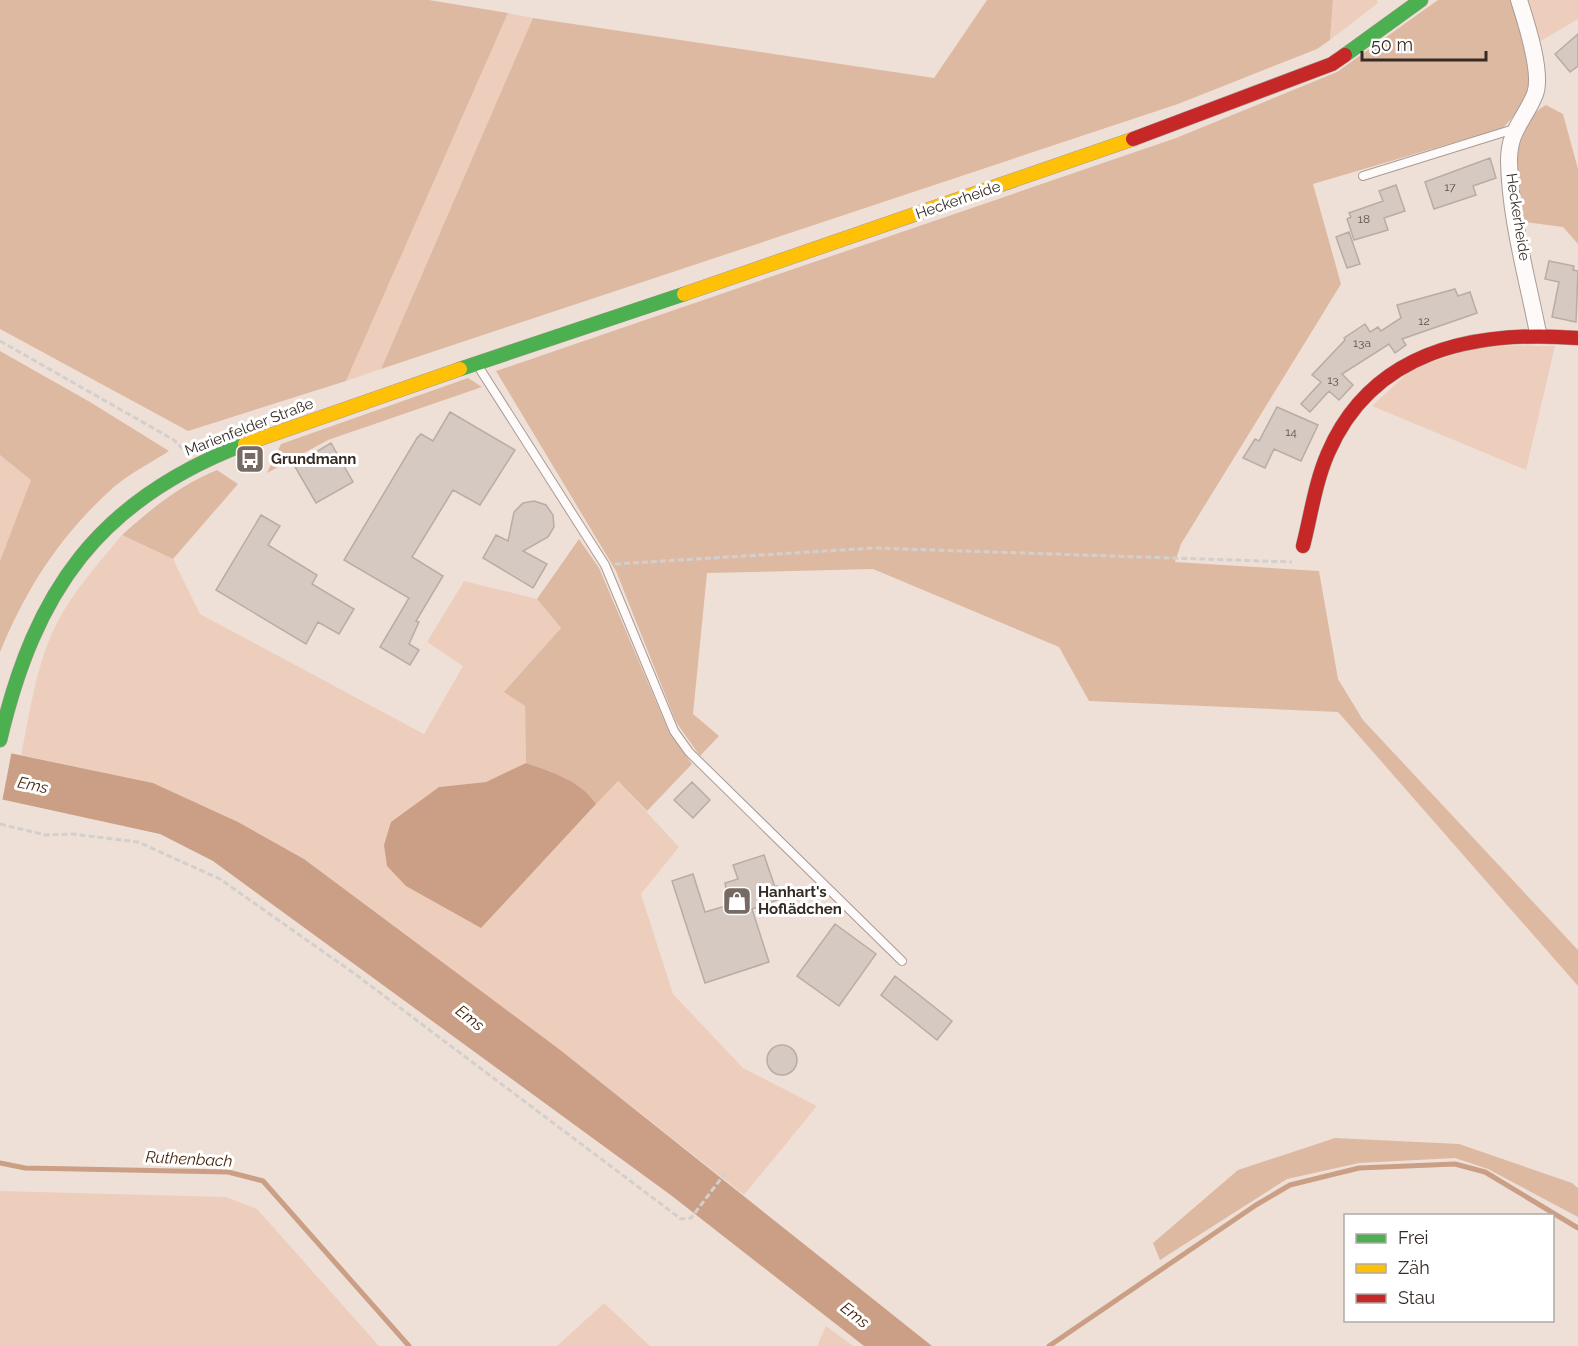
<svg xmlns="http://www.w3.org/2000/svg" width="1578" height="1346" viewBox="0 0 1578 1346" font-family="Raleway,sans-serif">
<rect width="100%" height="100%" fill="#efe0d7"/>
<path fill="#edcebd" d="M1333 0H1377L1378 3 1330 40Z
M1528 0H1578V19L1539 42Z
M508 13 533 18 381 369 346 381Z
M1481 345 1555 346 1526 470 1372 406 1412 369Z
M0 455 32 480 0 561Z
M122 535 173 559 200 614 424 734 463 666 427 642 464 581 537 599 561 628 505 692 525 706 526 763 486 782 439 787 392 822 384 845 618 781 679 847 641 894 673 994 743 1068 817 1106 744 1195 559 1049 304 859 238 822 153 783 21 755C30 712 36 665 56 625 72 592 99 563 122 535Z
M0 1191 226 1197 257 1209 379 1346H0Z
M604 1303 650 1346H557Z
M826 1326 853 1346H817Z"/>
<path fill="#deb9a2" d="M0 0H429L508 13 346 381 188 431 0 329Z
M987 0H1333L1330 40 1317 49 1178 104 381 369 533 18 934 78Z
M1438 0H1511C1522 31 1539 69 1523 101 1519 111 1510 120 1503 128L1313 184 1341 284 1181 544 1175 562 1319 571 1338 679 1363 720 1578 950V986L1338 712 1089 701 1059 647 873 569 707 573 693 714 719 736 700 756 676 722 616 571 496 371 1176 138 1337 72Z
M1546 105 1563 114 1578 169V244L1563 227 1525 222C1516 189 1510 156 1528 126 1533 116 1536 110 1546 105Z
M0 351 90 402 169 451C152 462 131 473 115 486 61 534 27 587 0 652V561L31 480 0 455Z
M468 378 482 387 328 440 267 473 281 444Z
M217 470 238 484 173 559 122 535C151 509 180 485 217 470Z
M579 539 599 568 669 732 692 764 647 811 618 781 596 804C580 780 552 772 526 763L525 706 504 692 561 628 537 599Z
M1335 1138 1459 1144 1572 1183 1578 1188V1217L1488 1169 1455 1158 1359 1163 1287 1179 1160 1260 1153 1243 1238 1170Z"/>
<path fill="#ca9f85" d="M0 751 153 783 238 822 304 859 559 1049 932 1346H864L672 1196 213 861 160 834 0 799Z
M526 763C552 772 580 780 596 804L481 928 406 886 387 866 384 845 391 822 439 787 486 782Z"/>
<path fill="#efe0d7" d="M0 748 12 750 2 802H0Z"/>
<g fill="none" stroke-linecap="round" stroke-linejoin="round">
<path stroke="#ca9f85" stroke-width="5" d="M0 1163 25 1168 228 1172 263 1181 409 1346
M1049 1346 1256 1205 1290 1185 1359 1168 1455 1164 1485 1172 1578 1228"/>
</g>
<path fill="#d5c9c2" stroke="#b8aca6" stroke-width="1.5" d="M1578 34V66L1570 72 1555 54Z
M1490 158 1496 178 1473 186 1476 195 1434 209 1425 182Z
M1396 185 1405 211 1384 218 1388 230 1354 240 1347 219 1351 217 1349 213 1383 201 1379 191Z
M1349 232 1360 264 1347 268 1336 237Z
M1549 261 1574 266 1573 270 1578 271 1576 322 1552 317 1559 282 1545 279Z
M1455 289 1458 296 1470 292 1477 313 1402 339 1406 345 1395 353 1389 344 1342 374 1353 385 1339 400 1329 391 1310 412 1301 404 1321 382 1312 375 1345 340 1344 338 1365 324 1370 332 1378 327 1381 331 1401 318 1397 305Z
M1277 407 1318 425 1301 461 1274 449 1265 468 1243 458 1255 439 1259 441Z
M450 412 515 450 480 505 453 490 412 557 443 576 416 621 419 622 409 644 419 650 410 665 380 647 409 598 344 560 417 438 421 434 433 441Z
M331 443 353 482 316 503 294 465Z
M534 501 546 505 553 515 554 527 548 537 523 551 547 564 533 588 483 558 496 535 508 541 514 512 523 503Z
M261 515 280 526 268 545 317 575 312 584 354 609 339 634 318 622 306 644 216 590Z
M692 782 710 800 693 818 674 800Z
M764 855 775 887 778 886 783 898 752 909 769 962 705 983 672 881 693 874 705 912 729 905 725 883 738 879 733 865Z
M835 924 876 954 839 1006 797 976Z
M895 976 952 1021 937 1040 881 995Z
M767 1060a15 15 0 1 1 30 0a15 15 0 1 1-30 0Z"/>
<g fill="none" stroke-linecap="round" stroke-linejoin="round">
<g stroke="#a89c96" stroke-width="10">
<path id="lane" d="M1363 176 1514 129
M478 366 605 565 674 731 689 752 902 961"/>
</g>
<g stroke="#a89c96" stroke-width="18">
<path id="street" d="M1519 0C1526 22 1543 73 1535 94 1525 120 1509 129 1509 161 1510 218 1527 277 1538 333"/>
</g>
<g stroke="#a89c96" stroke-width="15">
<path id="fast" d="M1345 55 1421 0
M460 369 684 294
M0 740C35 591 98 500 245 444"/>
</g>
<g stroke="#a89c96" stroke-width="15">
<path id="slow" d="M684 294 1133 139
M245 444 460 369"/>
</g>
<g stroke="#a89c96" stroke-width="15">
<path id="jam" d="M1133 139 1332 64 1345 55
M1303 546C1311 515 1315 483 1328 453 1373 349 1476 330 1578 338"/>
</g>
<path stroke="#d3cfcd" stroke-width="3" stroke-dasharray="6 3" stroke-linecap="butt" d="M0 341 174 440 184 450
M615 564 874 548 1292 562
M0 824 46 835 72 834 138 842 220 879 355 974 681 1219 691 1218 726 1172"/>
<use href="#lane" stroke="#fdfaf9" stroke-width="8"/>
<use href="#street" stroke="#fdfaf9" stroke-width="16"/>
<use href="#fast" stroke="#4caf50" stroke-width="14"/>
<use href="#slow" stroke="#ffc107" stroke-width="14"/>
<use href="#jam" stroke="#c62828" stroke-width="14"/>
</g>
<defs>
<g id="bus-square" transform="scale(1.5)"><rect x="-9" y="-9" width="18" height="18" rx="4" fill="#766a63" stroke="#fff"/><path d="M-5-6H5V4H4V6H2V4H-2V6H-4V4H-5ZM-3.5-4V0h7V-4ZM-3.5 1.2v1.5H-2V1.2ZM2 1.2v1.5H3.5V1.2Z" fill="#fff"/></g>
<g id="shop-square" transform="scale(1.5)"><rect x="-9" y="-9" width="18" height="18" rx="4" fill="#766a63" stroke="#fff"/><path d="M-5-2.5h2.3a2.7 3.5 0 0 1 5.4 0H5L5.5 6h-11ZM-1.5-2.5h3a1.5 2.3 0 0 0-3 0Z" fill="#fff"/></g>
</defs>
<g fill-rule="evenodd">
<use href="#bus-square" x="250" y="459"/>
<use href="#shop-square" x="737" y="901"/>
</g>
<g text-anchor="middle" dominant-baseline="central" stroke-width="6" stroke-linejoin="round" paint-order="stroke">
<g font-size="12" fill="#5d524c">
<text x="1450" y="187">17</text>
<text x="1364" y="219">18</text>
<text x="1424" y="321">12</text>
<text x="1362" y="343">13a</text>
<text x="1333" y="380">13</text>
<text x="1291" y="432">14</text>
</g>
<g font-size="15" fill="#352b24" stroke="#fff">
<text transform="translate(958 200) rotate(-19)">Heckerheide</text>
<text transform="translate(1518 217) rotate(81)">Heckerheide</text>
<text transform="translate(249 427) rotate(-21)">Marienfelder Straße</text>
</g>
<g font-size="15" font-weight="bold" fill="#352b24" stroke="#fff" text-anchor="start">
<text x="271" y="459">Grundmann</text>
<text x="758" y="892">Hanhart's<tspan x="758" dy="17">Hoflädchen</tspan></text>
</g>
<g font-size="16" font-style="italic" fill="#431e04" stroke="#fff">
<text transform="translate(33 785) rotate(12)">Ems</text>
<text transform="translate(470 1018) rotate(38)">Ems</text>
<text transform="translate(189 1159) rotate(3)">Ruthenbach</text>
<text transform="translate(855 1315) rotate(38)">Ems</text>
</g>
</g>
<rect x="1344" y="1214" width="210" height="108" fill="#ffffff" stroke="#aeaaa7" stroke-width="1.5"/>
<rect x="1356" y="1234" width="30" height="9" fill="#4caf50" stroke="#aeaaa7" stroke-width="1.5"/>
<text x="1398" y="1244" font-size="18" fill="#352b24">Frei</text>
<rect x="1356" y="1264" width="30" height="9" fill="#ffc107" stroke="#aeaaa7" stroke-width="1.5"/>
<text x="1398" y="1274" font-size="18" fill="#352b24">Zäh</text>
<rect x="1356" y="1294" width="30" height="9" fill="#c62828" stroke="#aeaaa7" stroke-width="1.5"/>
<text x="1398" y="1304" font-size="18" fill="#352b24">Stau</text>
<path d="M1362 51v9h124v-9" fill="none" stroke="#352b24" stroke-width="3"/>
<text x="1371" y="51" font-size="18" fill="#352b24" stroke="#ffffff" stroke-width="4.5" paint-order="stroke">50 m</text>
</svg>
